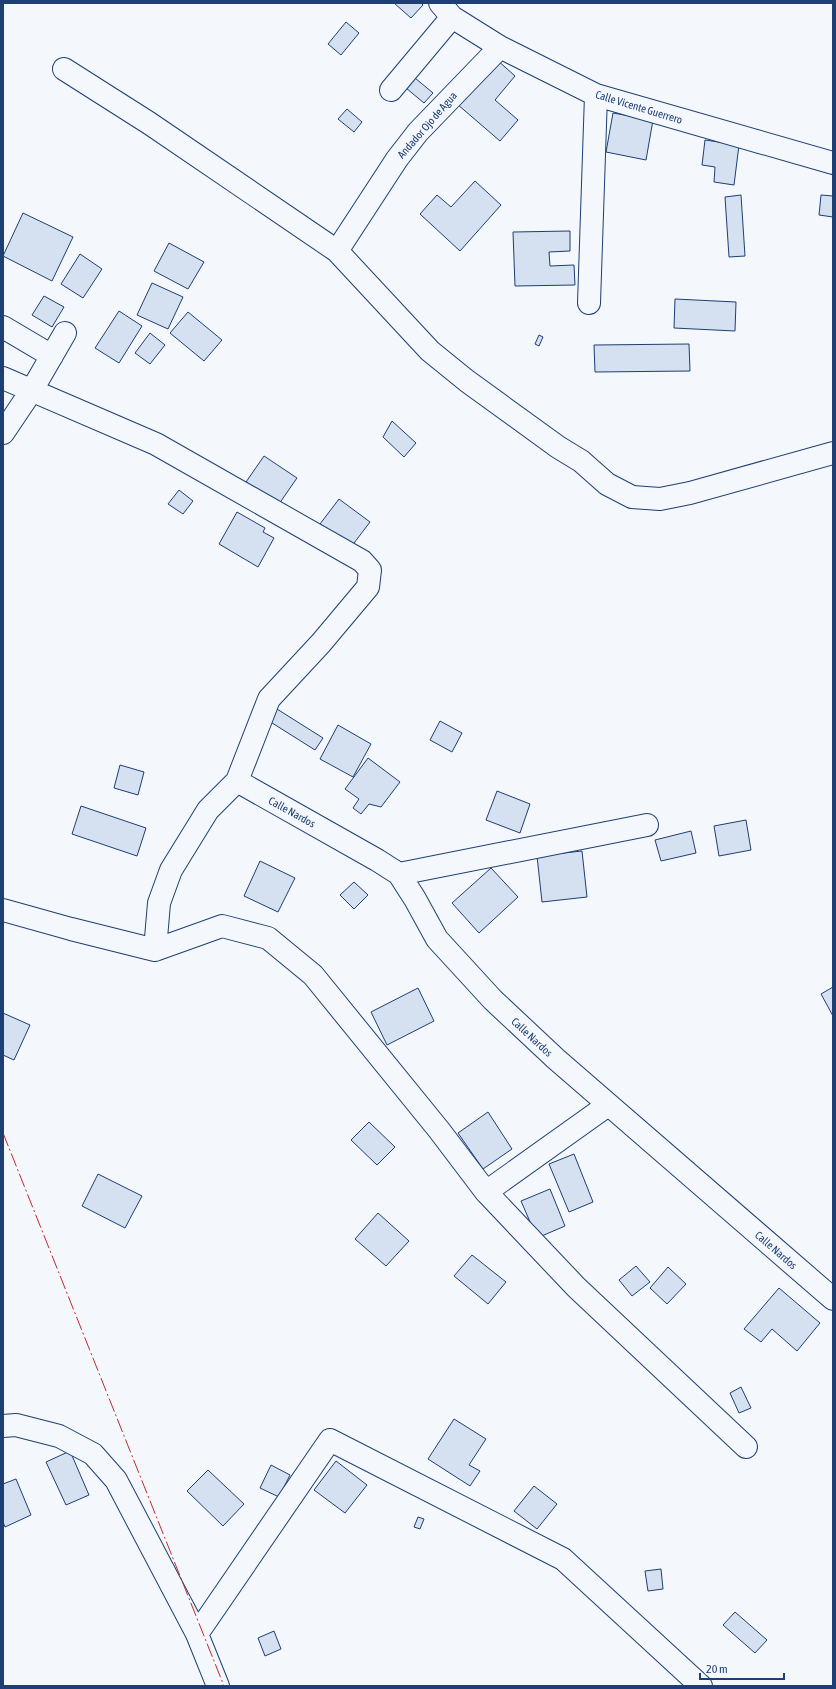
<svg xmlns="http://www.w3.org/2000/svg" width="836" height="1689" viewBox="0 0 836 1689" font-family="'Asap Condensed',sans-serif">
<rect width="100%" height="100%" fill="#f4f7fb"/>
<path fill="#d5e0f0" stroke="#1d3f73" d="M394 3H421L423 5 411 18Z
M346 22 359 33 341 55 328 44Z
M496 59 515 76 495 100 518 120 500 141 457 104Z
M415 78 433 93 424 103 406 88Z
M347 109 362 122 354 132 338 119Z
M613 113 653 120 646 160 606 152Z
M705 140 739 145 734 185 714 182 715 167 702 165Z
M475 181 501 205 460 251 420 214 437 195 451 207Z
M741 195 745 256 729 257 725 197Z
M821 195 833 196V217L819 215Z
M23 213 73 237 52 281 3 256Z
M570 231V251L549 252 550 266 574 265 575 285 515 286 513 232Z
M169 243 204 262 188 289 154 271Z
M80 254 102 269 83 298 61 284Z
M152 283 183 297 168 329 137 315Z
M44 296 64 307 52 327 32 315Z
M675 299 736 302 735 331 674 328Z
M119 311 142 326 119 363 95 348Z
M188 312 222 340 204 361 170 333Z
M150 333 165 345 150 364 135 353Z
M539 335 543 337 539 346 535 344Z
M689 344 690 371 595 372 594 345Z
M392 421 416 443 404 457 383 437Z
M264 456 297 478 279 504 246 482Z
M179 490 193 501 183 514 168 504Z
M339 499 370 522 351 547 320 524Z
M237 512 265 528 263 532 274 538 258 567 219 544Z
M277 709 323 738 315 750 269 721Z
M440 721 462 733 452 752 430 740Z
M338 725 371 744 353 777 320 759Z
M368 758 400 782 381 807 369 804 361 814 353 808 359 799 345 789Z
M120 765 144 772 138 795 114 788Z
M497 791 530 804 520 833 486 820Z
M81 806 146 828 137 856 72 834Z
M746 820 751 850 719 856 714 826Z
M691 831 696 853 661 861 655 840Z
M582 851 587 897 542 902 537 856Z
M260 861 295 878 278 912 244 896Z
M491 868 518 897 479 933 452 903Z
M354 882 368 895 354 909 340 895Z
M833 987V1016L821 994Z
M418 988 434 1021 387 1045 371 1012Z
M3 1013 30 1025 14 1060 3 1055Z
M488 1112 512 1149 483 1169 458 1133Z
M369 1122 395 1147 377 1165 351 1140Z
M574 1154 593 1202 569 1212 549 1164Z
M98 1174 142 1196 125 1228 82 1206Z
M550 1189 565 1226 537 1238 521 1201Z
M378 1213 409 1241 386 1266 355 1239Z
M472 1255 506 1282 488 1304 454 1276Z
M636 1266 650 1282 632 1296 619 1280Z
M668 1267 686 1284 667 1304 650 1288Z
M779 1288 820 1323 797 1351 772 1329 761 1342 744 1329Z
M741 1387 751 1408 739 1413 730 1393Z
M454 1419 486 1439 469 1465 480 1471 470 1486 428 1459Z
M70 1451 89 1495 66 1505 46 1462Z
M336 1461 367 1485 345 1513 314 1490Z
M271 1465 290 1475 279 1497 260 1488Z
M208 1470 244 1504 223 1526 187 1491Z
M16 1479 31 1515 5 1527 3 1522V1484Z
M534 1486 557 1504 537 1529 514 1511Z
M418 1517 424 1519 420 1529 414 1527Z
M661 1569 663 1589 648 1591 645 1571Z
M735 1612 767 1640 755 1653 723 1625Z
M274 1631 281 1649 265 1656 258 1638Z"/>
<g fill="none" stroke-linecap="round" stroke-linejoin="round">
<g stroke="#1d3f73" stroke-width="24">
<path id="minor" d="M440 3 452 17 500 47 596 95 833 163
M64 69 149 123 337 251 430 351 467 381 558 447 581 461 607 484 632 497 660 499 690 493 833 453
M391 90 452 17
M337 251 397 159 418 132 500 47
M589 303 596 95
M3 327 52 356
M3 378 156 444 362 561 370 570 368 587 321 643 269 699 237 781 208 810 171 870 159 903 155 950
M3 433 32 390 65 333
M237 781 377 860 399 874 415 899 437 939 493 1000 556 1059 833 1299
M399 874 647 825
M3 910 71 929 155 950 222 926 268 938 313 975 439 1130 486 1192 576 1287 746 1447
M486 1192 608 1105
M3 1426 16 1425 59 1436 93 1454 116 1480 197 1634 218 1686
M197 1634 330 1440 563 1559 701 1686"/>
</g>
<use href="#minor" stroke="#f4f7fb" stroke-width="22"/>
<path stroke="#c62828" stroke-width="1" stroke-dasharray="14 3 2 3" stroke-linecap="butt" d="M3 1133 224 1686"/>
</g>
<g text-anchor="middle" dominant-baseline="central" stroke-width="3" stroke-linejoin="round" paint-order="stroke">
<g font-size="11" fill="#1d3f73" stroke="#f4f7fb">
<text transform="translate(639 107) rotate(17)">Calle Vicente Guerrero</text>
<text transform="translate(427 125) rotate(-49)">Andador Ojo de Agua</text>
<text transform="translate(292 812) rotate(29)">Calle Nardos</text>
<text transform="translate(532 1037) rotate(43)">Calle Nardos</text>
<text transform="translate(776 1250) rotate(41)">Calle Nardos</text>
</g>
</g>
<rect width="836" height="1689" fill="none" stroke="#1d3f73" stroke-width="8"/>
<path d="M700 1673v6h84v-6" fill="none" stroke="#1d3f73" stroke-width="2"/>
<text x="706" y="1673" font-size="12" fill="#1d3f73" stroke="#f4f7fb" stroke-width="3" paint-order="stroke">20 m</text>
</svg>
